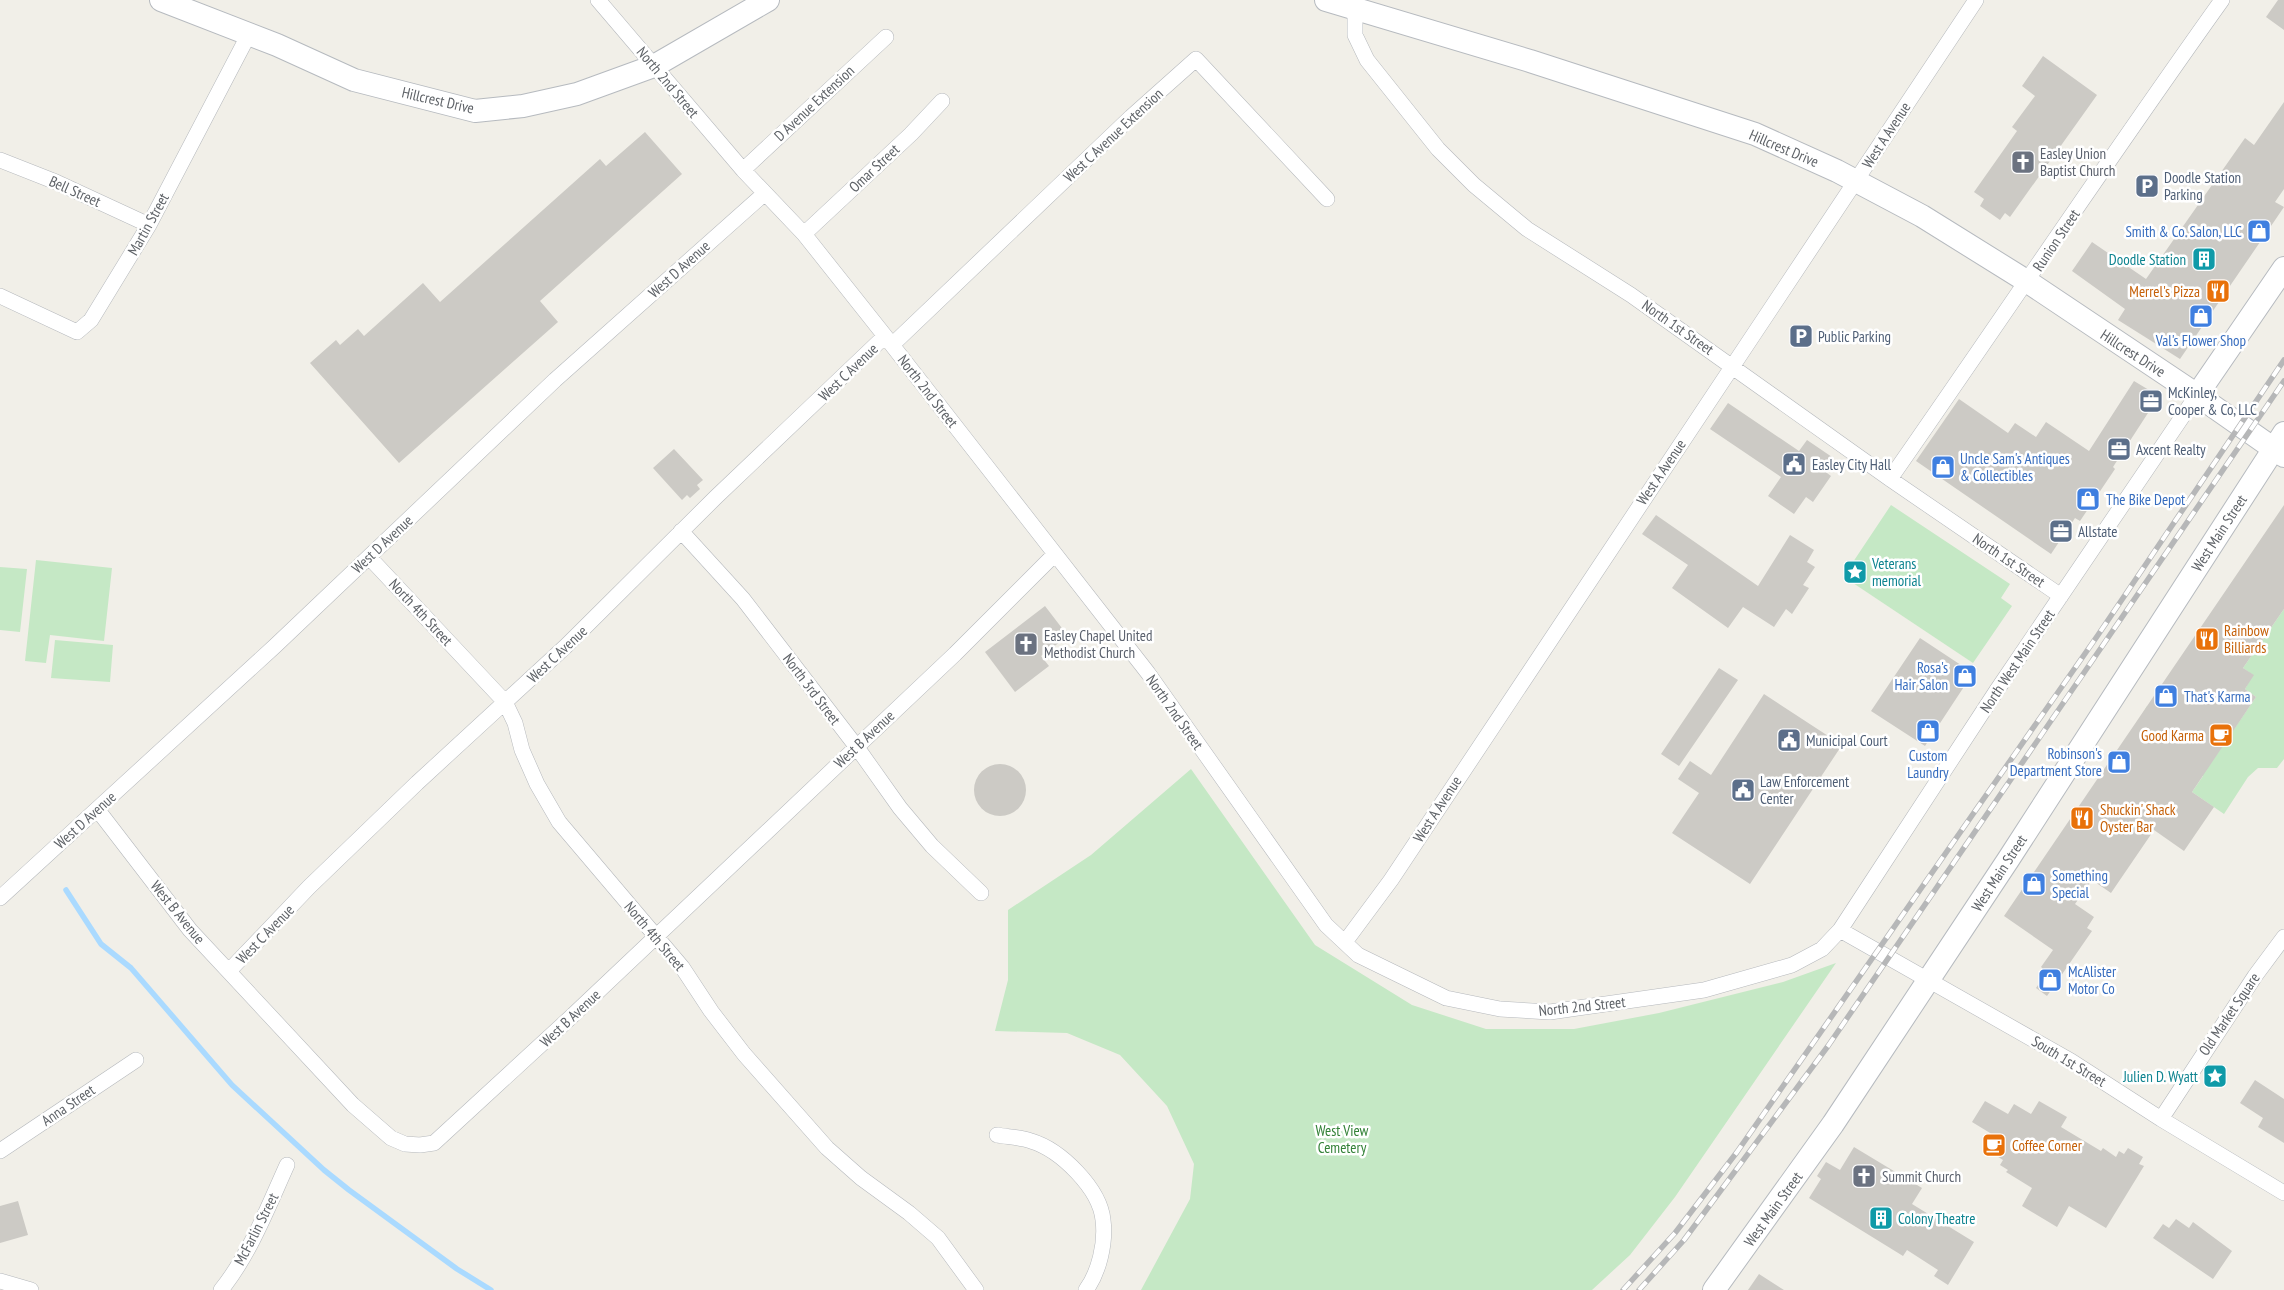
<svg xmlns="http://www.w3.org/2000/svg" width="2284" height="1290" viewBox="0 0 2284 1290" font-family="'PT Sans Narrow',sans-serif">
<rect width="100%" height="100%" fill="#f1efe8"/>
<path fill="#c5e8c5" d="M1891 505 2010 584 2001 598 2012 606 1973 663 1853 583 1861 571 1851 565Z
M36 560 112 568 104 641 50 635 46 663 25 661Z
M0 567 27 569 20 632 0 630Z
M2284 609V759L2277 768H2258L2248 777 2224 814 2192 792 2203 776 2134 729 2147 706 2217 754 2256 697 2245 689 2253 675 2243 668Z
M55 640 113 645 110 682 51 678Z
M1191 769 1315 945 1412 1005 1486 1029H1574L1659 1013 1783 982 1836 963 1675 1197 1630 1255 1592 1290H1141L1190 1199 1194 1164 1167 1106 1120 1055 1067 1033 995 1031 1008 980V910L1091 855Z"/>
<g fill="none" stroke-linecap="round" stroke-linejoin="round">
<path stroke="#aadaff" stroke-width="5.5" d="M66 890 101 944 131 968 232 1085 324 1170 349 1190 457 1269 491 1290"/>
</g>
<path fill="#cccac5" d="M2278 0H2284V30L2266 17Z
M2043 56 2097 95 2010 217 2005 213 2000 220 1980 206 1984 199 1974 192 2017 131 2012 127 2035 96 2022 86Z
M2284 102V189L2275 202 2284 207 2180 359 2118 320 2125 309 2072 271 2092 242 2146 279 2245 138 2254 145Z
M645 132 682 174 540 301 558 322 399 463 310 363 336 340 340 345 358 329 364 336 423 283 440 302 600 159 606 166Z
M2134 381 2159 396 2113 467 2115 469 2080 521 2075 518 2051 554 1916 461 1959 399 2008 433 2015 423 2036 437 2046 422 2089 451Z
M1728 403 1799 451 1807 440 1832 457 1823 470 1831 476 1813 502 1806 497 1794 514 1768 496 1781 477 1710 429Z
M674 449 703 480 697 485 700 489 690 498 687 495 682 500 653 468Z
M2284 505V609L2243 668 2254 675 2245 689 2256 697 2192 792 2214 807 2184 851 2154 830 2111 893 2092 880 2075 904 2094 917 2087 928 2092 931 2047 996 2036 988 2047 972 2041 967 2053 950 2004 916Z
M1656 515 1758 586 1790 535 1814 550 1807 562 1815 567 1803 585 1809 588 1792 614 1786 609 1774 627 1743 607 1728 628 1672 588 1688 565 1642 534Z
M1045 606 1068 636 1041 656 1049 666 1015 692 985 652Z
M1920 638 1973 673 1925 746 1871 711Z
M1719 668 1738 680 1679 766 1661 754Z
M1764 694 1842 745 1750 884 1672 833 1699 793 1678 779 1690 761 1711 775Z
M974 790a26 26 0 1 1 52 0a26 26 0 1 1-52 0Z
M2255 1080 2284 1099V1143L2258 1127 2263 1118 2240 1103Z
M1985 1101 2008 1114 2014 1104 2031 1114 2039 1101 2067 1117 2061 1127 2101 1151 2103 1148 2116 1157 2119 1151 2124 1154 2128 1148 2143 1157 2139 1164 2144 1166 2106 1228 2069 1206 2057 1227 2022 1206 2032 1188 2006 1172 2008 1170 2000 1165 2003 1160 1987 1150 1995 1136 1972 1122Z
M1854 1147 1922 1188 1912 1204 1974 1242 1948 1285 1934 1276 1938 1270 1907 1250 1903 1256 1809 1198 1821 1179 1817 1176 1826 1162 1840 1170Z
M18 1201 28 1235 0 1243V1206Z
M2176 1219 2189 1228 2193 1222 2232 1251 2213 1279 2153 1238 2163 1224 2169 1228Z
M1759 1274 1784 1290H1748Z"/>
<g fill="none" stroke-linecap="round" stroke-linejoin="round">
<g stroke="#b5b8bc" stroke-width="16">
<path id="street" d="M598 0 743 170 804 234 885 336 1148 673 1326 925 1358 955 1446 998 1500 1009 1550 1012 1704 990 1792 965 1822 949 1840 930 1997 690 2197 395
M1355 9V35L1367 60 1438 149 1474 185 1527 229 1631 295 1890 479 2061 596
M0 160 56 182 149 225
M743 170 886 37
M804 234 911 134 942 101
M0 296 77 332 91 320 149 225 249 34
M892 345 1131 117 1196 59 1327 199
M1890 479C2001 320 2109 158 2222 0
M681 531 743 599 856 746 900 808 932 846 981 893
M369 557 505 702 515 723 522 750 537 784 559 822 682 967 711 1011 744 1054 827 1148 861 1178 909 1213 938 1238 976 1290
M97 809 190 930 353 1105 391 1138 405 1144 420 1145 434 1143 571 1017 955 654 1055 554
M0 898 275 646 555 380 765 193
M1840 930 2071 1061 2161 1119 2284 1193
M1345 942 1391 880 1976 0
M229 971 309 887 417 783 566 646 716 497 885 336
M2161 1119 2255 976 2284 937
M997 1135C1008 1137 1020 1137 1031 1141 1061 1150 1100 1189 1103 1220 1106 1243 1099 1272 1086 1290
M0 1151 136 1060
M0 1281 31 1290
M221 1290C250 1254 268 1207 287 1165"/>
</g>
<g stroke="#b6babf" stroke-width="24">
<path id="secondary" d="M161 0 277 45 354 80 475 111 523 106 577 94 654 66 768 0
M1326 0 1530 61 1755 134 1837 171 1922 216 2028 282 2197 395 2284 456
M2197 395 2284 268
M1714 1290 1833 1124 2008 860 2284 433"/>
</g>
<use href="#street" stroke="#fff" stroke-width="15"/>
<use href="#secondary" stroke="#fff" stroke-width="22"/>
<g stroke="#b6b7b8" stroke-width="5.5">
<path id="rail" d="M1623 1290 1675 1233 1737 1152 2098 635 2284 360
M1639 1290 1684 1240 1828 1046 2284 381"/>
</g>
<use href="#rail" stroke="#fff" stroke-width="4" stroke-dasharray="11" stroke-linecap="butt"/>
</g>
<defs>
<g id="church-square" transform="scale(1.25)"><rect x="-9" y="-9" width="18" height="18" rx="4" fill="#6b7280" stroke="#fff"/><path d="M-1.2-6h2.4v3.5h3.3v2.4h-3.3V6h-2.4V-.1h-3.3v-2.4h3.3Z" fill="#fff"/></g>
<g id="parking-square" transform="scale(1.25)"><rect x="-9" y="-9" width="18" height="18" rx="4" fill="#5c6f8a" stroke="#fff"/><path d="M-3.5-5.5H1a3.5 3.5 0 0 1 0 7H-1V5.5H-3.5ZM-1-3.4V-.6H.8a1.4 1.4 0 0 0 0-2.8Z" fill="#fff"/></g>
<g id="shop-square" transform="scale(1.25)"><rect x="-9" y="-9" width="18" height="18" rx="4" fill="#3f7fe0" stroke="#fff"/><path d="M-5-2.5h2.3a2.7 3.5 0 0 1 5.4 0H5L5.5 6h-11ZM-1.5-2.5h3a1.5 2.3 0 0 0-3 0Z" fill="#fff"/></g>
<g id="building-square" transform="scale(1.25)"><rect x="-9" y="-9" width="18" height="18" rx="4" fill="#0f9aa8" stroke="#fff"/><path d="M-4-6H4V6H1V3H-1V6H-4ZM-2.5-4.3h1.7v1.8h-1.7ZM.8-4.3h1.7v1.8H.8ZM-2.5-1h1.7V.8h-1.7ZM.8-1h1.7V.8H.8Z" fill="#fff"/></g>
<g id="restaurant-square" transform="scale(1.25)"><rect x="-9" y="-9" width="18" height="18" rx="4" fill="#e8710a" stroke="#fff"/><path d="M-5-6h1v4h1v-4h1v4h1v-4h1v5L-1.5 .5V6h-2V.5L-5-1ZM5-6V6H3V1.5H1.5Q1.5-4 5-6Z" fill="#fff"/></g>
<g id="office-square" transform="scale(1.25)"><rect x="-9" y="-9" width="18" height="18" rx="4" fill="#5c6f8a" stroke="#fff"/><path d="M-6-3h4V-5.5h4V-3h4V5H-6ZM-1-4.5V-3h2v-1.5ZM-6 0V1H6V0Z" fill="#fff"/></g>
<g id="civic-square" transform="scale(1.25)"><rect x="-9" y="-9" width="18" height="18" rx="4" fill="#5c6f8a" stroke="#fff"/><path d="M-.6-6.5H3V-4.5H.6V-3L4-1V1h2V6H-6V1h2V-1L-.6-3ZM-1.2 2.5V6h2.4V2.5Z" fill="#fff"/></g>
<g id="sight-square" transform="scale(1.25)"><rect x="-9" y="-9" width="18" height="18" rx="4" fill="#0f9aa8" stroke="#fff"/><path d="M0-6L1.8-2.2L6-1.7L2.9 1.2L3.7 5.4L0 3.3L-3.7 5.4L-2.9 1.2L-6-1.7L-1.8-2.2Z" fill="#fff"/></g>
<g id="cafe-square" transform="scale(1.25)"><rect x="-9" y="-9" width="18" height="18" rx="4" fill="#e8710a" stroke="#fff"/><path d="M-5.5-4.5H6V0H3Q3 3.5 0 3.5H-2.5Q-5.5 3.5-5.5 0ZM3-3.2v2h1.7v-2ZM-6 4.5H4V6H-6Z" fill="#fff"/></g>
</defs>
<g fill-rule="evenodd">
<use href="#church-square" x="2023" y="162"/>
<use href="#parking-square" x="2147" y="186"/>
<use href="#shop-square" x="2259" y="231"/>
<use href="#building-square" x="2204" y="259"/>
<use href="#restaurant-square" x="2218" y="291"/>
<use href="#shop-square" x="2201" y="316"/>
<use href="#parking-square" x="1801" y="336"/>
<use href="#office-square" x="2151" y="401"/>
<use href="#office-square" x="2119" y="449"/>
<use href="#civic-square" x="1794" y="464"/>
<use href="#shop-square" x="1943" y="467"/>
<use href="#shop-square" x="2088" y="499"/>
<use href="#office-square" x="2061" y="531"/>
<use href="#sight-square" x="1855" y="572"/>
<use href="#restaurant-square" x="2207" y="639"/>
<use href="#church-square" x="1026" y="644"/>
<use href="#shop-square" x="1965" y="676"/>
<use href="#shop-square" x="2166" y="696"/>
<use href="#shop-square" x="1928" y="731"/>
<use href="#cafe-square" x="2221" y="735"/>
<use href="#civic-square" x="1789" y="740"/>
<use href="#shop-square" x="2119" y="762"/>
<use href="#civic-square" x="1743" y="790"/>
<use href="#restaurant-square" x="2082" y="818"/>
<use href="#shop-square" x="2034" y="884"/>
<use href="#shop-square" x="2050" y="980"/>
<use href="#sight-square" x="2215" y="1076"/>
<use href="#cafe-square" x="1994" y="1145"/>
<use href="#church-square" x="1864" y="1176"/>
<use href="#building-square" x="1881" y="1218"/>
</g>
<g text-anchor="middle" dominant-baseline="central" stroke-width="5" stroke-linejoin="round" paint-order="stroke">
<g font-size="15" fill="#5f6368" stroke="#fff">
<text transform="translate(668 82) rotate(50)">North 2nd Street</text>
<text transform="translate(438 100) rotate(13)">Hillcrest Drive</text>
<text transform="translate(814 103) rotate(-43)">D Avenue Extension</text>
<text transform="translate(1113 135) rotate(-43)">West C Avenue Extension</text>
<text transform="translate(1886 135) rotate(-57)">West A Avenue</text>
<text transform="translate(1784 148) rotate(23)">Hillcrest Drive</text>
<text transform="translate(874 168) rotate(-43)">Omar Street</text>
<text transform="translate(75 191) rotate(24)">Bell Street</text>
<text transform="translate(148 224) rotate(-61)">Martin Street</text>
<text transform="translate(2056 240) rotate(-56)">Runion Street</text>
<text transform="translate(679 269) rotate(-42)">West D Avenue</text>
<text transform="translate(1678 327) rotate(35)">North 1st Street</text>
<text transform="translate(2133 353) rotate(33)">Hillcrest Drive</text>
<text transform="translate(848 372) rotate(-44)">West C Avenue</text>
<text transform="translate(928 391) rotate(52)">North 2nd Street</text>
<text transform="translate(1661 472) rotate(-56)">West A Avenue</text>
<text transform="translate(2219 533) rotate(-57)">West Main Street</text>
<text transform="translate(382 544) rotate(-43)">West D Avenue</text>
<text transform="translate(2009 560) rotate(34)">North 1st Street</text>
<text transform="translate(421 612) rotate(47)">North 4th Street</text>
<text transform="translate(557 654) rotate(-43)">West C Avenue</text>
<text transform="translate(2017 661) rotate(-56)">North West Main Street</text>
<text transform="translate(812 689) rotate(53)">North 3rd Street</text>
<text transform="translate(1175 712) rotate(55)">North 2nd Street</text>
<text transform="translate(864 739) rotate(-43)">West B Avenue</text>
<text transform="translate(1437 809) rotate(-57)">West A Avenue</text>
<text transform="translate(85 820) rotate(-42)">West D Avenue</text>
<text transform="translate(1999 873) rotate(-57)">West Main Street</text>
<text transform="translate(178 912) rotate(51)">West B Avenue</text>
<text transform="translate(265 934) rotate(-46)">West C Avenue</text>
<text transform="translate(655 936) rotate(50)">North 4th Street</text>
<text transform="translate(1582 1006) rotate(-6)">North 2nd Street</text>
<text transform="translate(2229 1014) rotate(-56)">Old Market Square</text>
<text transform="translate(570 1018) rotate(-43)">West B Avenue</text>
<text transform="translate(2069 1061) rotate(31)">South 1st Street</text>
<text transform="translate(68 1105) rotate(-34)">Anna Street</text>
<text transform="translate(1773 1209) rotate(-54)">West Main Street</text>
<text transform="translate(256 1229) rotate(-63)">McFarlin Street</text>
</g>
<g font-size="15" fill="#5b616d" stroke="#fff" text-anchor="start">
<text x="2040" y="153">Easley Union<tspan x="2040" dy="17">Baptist Church</tspan></text>
<text x="1044" y="635">Easley Chapel United<tspan x="1044" dy="17">Methodist Church</tspan></text>
<text x="1882" y="1176">Summit Church</text>
</g>
<g font-size="15" fill="#4e5e75" stroke="#fff" text-anchor="start">
<text x="2164" y="177">Doodle Station<tspan x="2164" dy="17">Parking</tspan></text>
<text x="1818" y="336">Public Parking</text>
<text x="2168" y="392">McKinley,<tspan x="2168" dy="17">Cooper &amp; Co, LLC</tspan></text>
<text x="2136" y="449">Axcent Realty</text>
<text x="1812" y="464">Easley City Hall</text>
<text x="2078" y="531">Allstate</text>
<text x="1806" y="740">Municipal Court</text>
<text x="1760" y="781">Law Enforcement<tspan x="1760" dy="17">Center</tspan></text>
</g>
<g font-size="15" fill="#366cbe" stroke="#fff" text-anchor="start">
<text x="2242" y="231" text-anchor="end">Smith &amp; Co. Salon, LLC</text>
<text x="2201" y="340" text-anchor="middle">Val's Flower Shop</text>
<text x="1960" y="458">Uncle Sam's Antiques<tspan x="1960" dy="17">&amp; Collectibles</tspan></text>
<text x="2106" y="499">The Bike Depot</text>
<text x="1948" y="667" text-anchor="end">Rosa's<tspan x="1948" dy="17">Hair Salon</tspan></text>
<text x="2184" y="696">That's Karma</text>
<text x="2102" y="753" text-anchor="end">Robinson's<tspan x="2102" dy="17">Department Store</tspan></text>
<text x="1928" y="755" text-anchor="middle">Custom<tspan x="1928" dy="17">Laundry</tspan></text>
<text x="2052" y="875">Something<tspan x="2052" dy="17">Special</tspan></text>
<text x="2068" y="971">McAlister<tspan x="2068" dy="17">Motor Co</tspan></text>
</g>
<g font-size="15" fill="#0d838f" stroke="#fff" text-anchor="end">
<text x="2186" y="259">Doodle Station</text>
<text x="1872" y="563" text-anchor="start">Veterans<tspan x="1872" dy="17">memorial</tspan></text>
<text x="2198" y="1076">Julien D. Wyatt</text>
<text x="1898" y="1218" text-anchor="start">Colony Theatre</text>
</g>
<g font-size="15" fill="#c56008" stroke="#fff" text-anchor="start">
<text x="2200" y="291" text-anchor="end">Merrel's Pizza</text>
<text x="2224" y="630">Rainbow<tspan x="2224" dy="17">Billiards</tspan></text>
<text x="2204" y="735" text-anchor="end">Good Karma</text>
<text x="2100" y="809">Shuckin' Shack<tspan x="2100" dy="17">Oyster Bar</tspan></text>
<text x="2012" y="1145">Coffee Corner</text>
</g>
<g font-size="15" fill="#348238" stroke="#fff">
<text x="1342" y="1130">West View<tspan x="1342" dy="17">Cemetery</tspan></text>
</g>
</g>
</svg>
